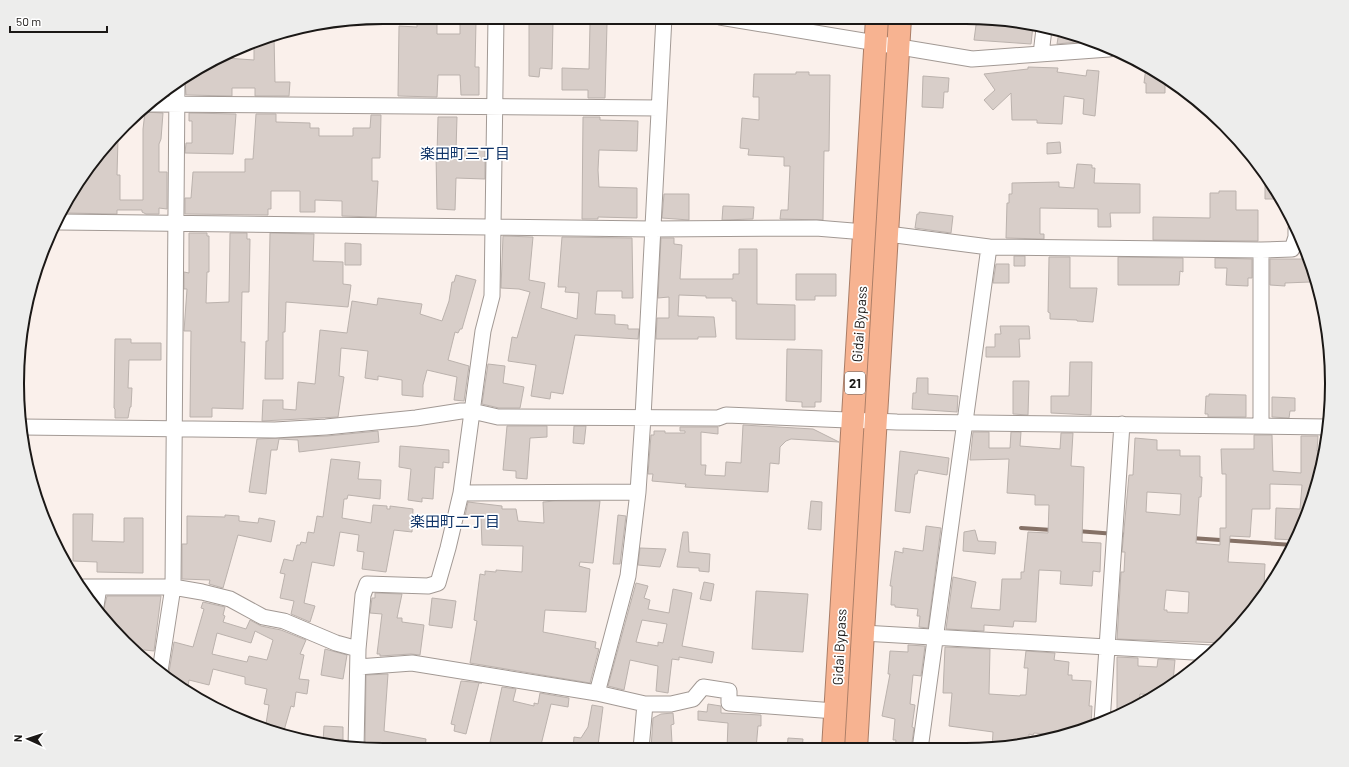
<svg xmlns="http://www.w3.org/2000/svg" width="1349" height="767" viewBox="0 0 1349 767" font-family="Barlow,'Noto Sans JP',sans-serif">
<rect width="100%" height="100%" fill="#faf0eb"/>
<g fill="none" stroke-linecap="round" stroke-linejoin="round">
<path stroke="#857166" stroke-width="4" d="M1021 528 1052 530
M1077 531 1128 535
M1191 538 1293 545"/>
</g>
<path fill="#d8cec9" stroke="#bbb2ad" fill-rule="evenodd" d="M977 18H990L1033 26 1031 44 974 40Z
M474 20 476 22 475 67H479V95H461L460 75H438L437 97 398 96 399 26 417 27V24H437V34H460V21Z
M529 22H553L552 69 540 68 539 77 529 76Z
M590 24H607L605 98H588V90H562V68L589 69Z
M1059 32 1078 35 1077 42 1057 44Z
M266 36H274L275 82H290L289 96H255V88H232V96L186 95 185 80 226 58 254 60V43Z
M1028 67 1058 68 1057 72 1086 76 1087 70 1099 71 1095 116 1083 114 1084 99 1064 96 1062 124 1037 123V120H1012L1011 93 993 110 984 100 995 90 984 74 1028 69Z
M1146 67 1165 77V93H1146V83H1144Z
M796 72H809V75H830L829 151H824L823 220 780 219 781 210H788L790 166H784V157L748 155 749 149 740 148 742 118 759 120V97H753L754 74H796Z
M923 76 949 78 948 92H944L943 108 922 107Z
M145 112 163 113 161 139 159 144V172H167V209L159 208V214H146L142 212V210H117V214L66 213V207L79 180 118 138 117 175H120V200H143V129Z
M189 113 236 114 233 154 185 153 186 143H192V121H189Z
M256 114H276V122L310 123V128H319V136H353V128H370L371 115H381L380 158H372V181H378L376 217 342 216V201L315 200V212H300V191H271V209H268V215L185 214V198H191L193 172H245V159H253Z
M438 117H457L456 150H485V179L456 178 455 210 437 209 436 154H437Z
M583 117H600V120L638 121 637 151 599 150 598 170 599 187 637 188V218L598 217V219H582Z
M1060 142 1061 153 1047 154V143Z
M1077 164 1092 165V168H1095L1094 183 1140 184V213H1110L1111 227H1098V209L1040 208V234H1044V239L1006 238 1007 203H1009V194H1012V183L1059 182V187L1074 188Z
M1265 174 1270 180 1280 199H1265Z
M1219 191H1236V210H1258V241L1153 240V217L1210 218V193H1219Z
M664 194H689V220L662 218Z
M723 206 754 207 753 219 722 220Z
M919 212 953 216 951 233 915 228 917 214H919Z
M189 233H207V236H209V272H207L206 303 229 302 230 233H247V239H250L249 292H242L241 342H245L243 409 212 408V417H190L191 331H184L187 289H184V272L189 273Z
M270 233 314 234 313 261 343 262V284L351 285 348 307 286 302 285 332H283V379H265L266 341H268Z
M503 236 533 237 529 280 545 283 541 308 577 319 579 293 565 292 566 287H558L562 237 632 238 633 298H622V291H597L595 314 615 315V324L628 325V329H639L638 339 575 335 563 394 551 392 550 399 531 396 536 365 508 361 512 337 517 338 530 292 519 289 501 288Z
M661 238H674V244L682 245 680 279H733V274H739V249H757V304L795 305V340L736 339V301H732V298H706V296L679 295 678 316 714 317 716 337H698V339H656L657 318H669V297L658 298Z
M345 243 361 244V265H345Z
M1014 256H1025V266H1014Z
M1049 257H1070V288H1097L1093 322 1077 321V320L1050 319V313L1048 312Z
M1118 257 1183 258V272L1180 271 1179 285H1118Z
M1215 258 1252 259V278H1248V286L1226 285 1227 268H1215Z
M1270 259H1309L1310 282 1285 283V286L1270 285Z
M996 264H1009V283H993Z
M796 274H836V296H815V300H796Z
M456 275 476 280 462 329H460L458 333 455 332 448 360 469 366 464 401 454 400 457 377 427 370 423 385V397L402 395V380L378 376V380L365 378 368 351 341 348 339 376 344 377 338 417 262 421 263 400H283V409L296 410 298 382 315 384 320 330 347 333 352 301 377 305 378 298 422 304 420 314 442 321 449 301 452 282H454Z
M1000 326H1029L1030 339H1019L1020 357H986V347H995V334H1001Z
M115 339H131V343H161V360H129L128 388H132L131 407H130L128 418H115V409L114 408Z
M787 349 822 350 821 402H815V407H802V402L786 401Z
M1070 362H1092L1091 415 1051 413V396H1069Z
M488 364 505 366 503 383 524 387 520 408H499L482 404Z
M917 378H928V394L958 396 957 412 912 409 913 393H916Z
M1013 381H1029L1028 415 1013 414Z
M1209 394 1246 395V417H1208V414H1205L1206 396H1209Z
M1272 397 1295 398V411H1290L1289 418 1272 417Z
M743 425 813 429 839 442 791 439 786 441 780 447 779 464 770 463 768 492 685 487 686 484 652 481 653 474H648L651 435H654V431H665V433H685V431H680V427H718V434L701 432V465H706L705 475 725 476 726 462 741 463Z
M507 426H547V437L530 438 527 479 516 478V471L503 470Z
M574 426H586L584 444 573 443Z
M378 431 379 442 299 452 298 440 279 439 277 450H271L266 494 249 492 257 439 327 436Z
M973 432H989V448H1010L1011 432H1021L1020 446 1060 449 1061 433H1073L1071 466 1084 467 1082 542 1101 543 1100 572 1093 571 1092 586 1060 584 1061 571 1039 570 1036 622 1014 621 1013 627 984 625V631L946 629 953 577 976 582 971 608 1000 610 1002 579H1021V572H1024L1028 532 1048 533 1049 505H1035V495L1007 493 1009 459 970 460Z
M1254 435H1272L1273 471 1301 473V436H1318L1317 451H1320V471L1304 524 1295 540 1275 539 1276 508 1300 509 1302 485 1270 484V509H1252L1250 537 1230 536 1228 562 1265 564 1264 587H1270L1224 643 1117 639 1121 572H1124L1125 552H1122L1129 475H1133L1135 438 1157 440V450H1180V456H1200V477H1202L1201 497H1199L1196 543 1220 545V528H1226V474H1222L1221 449H1254ZM1147 492 1181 494 1180 515 1146 512ZM1166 590 1189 592 1188 613 1167 612V610H1164Z
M400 446 449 450V463L443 462V468L435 467 433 499 422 498V502L408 500 411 469 399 467Z
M900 451 949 458 947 475 918 470 917 474H915L910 513 895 511Z
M331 459 360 462 358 479 381 480 380 499 348 495 347 499H344L342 518 371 523 373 505 387 506V509H390V506L413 509 412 532 394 530 386 572 362 569 364 552 357 551 359 535 340 532 334 566 312 562 304 603 315 606 310 622 291 614 294 601 280 598 285 574 280 573 284 559 293 561 297 545H300L301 542 306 543 308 532 314 533 317 516 323 517Z
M555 501H600L593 563 580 562 579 566 590 569 586 612 545 610 543 632 596 642 595 648 599 649 590 683 470 663 477 621 474 620 480 574 485 575V571L496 572V570L522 572 523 546 482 545 481 518 465 516 468 502 502 506V509H516L518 521 544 523 543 502Z
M811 501 822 502 821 530 808 529Z
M73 514H93L92 541 124 542V518H143V573L97 572V562L73 561Z
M225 515 239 516V521L258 523 259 518 275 521 271 542 238 535 223 588 209 584 210 580 182 579V544H187V516L225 517Z
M618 515 626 516 620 564H613Z
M926 526 941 528 928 628 919 627 920 616H917L918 609 895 607V605H891L892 586H890L895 551 903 553V548L923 551Z
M975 530 978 541 996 542 995 554 963 551 964 532Z
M683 532H688L689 552 710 554 709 572 699 571V568L677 567Z
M640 548 666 549 660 567 638 565Z
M704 582 714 584 711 601 700 599Z
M636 583 648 586 644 598 650 600 648 609 669 613 673 589 692 593 682 646 714 652 712 663 679 657V660L672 659 668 693 656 691 658 666 630 660 624 690 608 686ZM642 620 667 624 663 643 658 642V646L636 642Z
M756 591 808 594 803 652 752 649Z
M375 593 402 594 397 618H402V622L424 625 420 655 411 654 380 656V654H377L382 614 370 613 372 598H375Z
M107 596H161L154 651 135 649 108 625 102 616Z
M432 598 456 601 452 628 429 625Z
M203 602 225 607 223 615 225 616 223 622 246 629 250 620 261 626 281 630 306 640 300 654 304 655 299 679 309 680 307 694 296 692 294 707 291 706 283 734 265 730 269 705 264 704 267 689 245 684V677L213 669 209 685 189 680 187 692 168 678 174 642 193 647 204 609 201 608ZM255 631 273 640 267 660 249 656 247 662 212 654 217 633 251 643Z
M908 645 925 646 921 676 913 675 910 704 915 705 912 727 914 728 911 749H895L896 740H893L895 719 882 716 890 674H888L890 651 908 652Z
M945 647 990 649 989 694 1020 696V695H1026L1028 668H1024L1026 651 1055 653 1054 660 1069 662 1068 675H1072V680L1091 681 1089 706H1092L1091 727 1083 731 1059 735 1034 733 1033 735 1029 734V741L992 749 993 732 949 726 952 693H943Z
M325 649 347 655 343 679 321 675Z
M1117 657 1138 658V666L1157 667 1158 659 1175 660 1173 682 1157 695 1140 694 1139 705 1117 715Z
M388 674 384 731 426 739 425 749H365L366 675Z
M461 681 482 683H479L466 734 454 731 455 725 451 724Z
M502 687 516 689 513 701 534 706V703L538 704 540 693 569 698 568 707 551 704 540 749H526L490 742Z
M708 704 721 706V713L761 715V726H758L756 749H727L728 723 698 720V711L707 712Z
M592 705 603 707 598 745H596L595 749H573L574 737 581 738 588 727Z
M673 713 674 724 671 725 672 743 664 744V749H651L653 718 661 714Z
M324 726 343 727V746L323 742Z
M788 738 803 739 802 749H787Z"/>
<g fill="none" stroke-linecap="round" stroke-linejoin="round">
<g stroke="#a29994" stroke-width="17">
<path id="minor" d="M720 17 972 59 1109 49
M1041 54 1044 29
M150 104 659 108
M60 222 652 229 816 228 865 232
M888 234 989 247 1261 250 1292 249 1296 237V229
M1261 426V250
M22 427 275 430 326 427 416 418 461 411H472L498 417 718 418 726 415 897 422 1328 427
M461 493 483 331 492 296 496 17
M84 587H173L202 592 230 599 263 617 284 621 336 643 358 649
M96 606 99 587
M863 633 1211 653
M358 667 412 663 597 693 645 704H671L693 699 703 687 729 691V703L835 711
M160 671 173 587 177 84
M597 693 628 576 638 492 643 417 664 17
M1102 722 1122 424
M356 749 358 649 363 595 367 584 428 586 438 583 448 548 461 493 638 492
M641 749 645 704
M920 749 989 247"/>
</g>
<g stroke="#aa7d66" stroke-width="24">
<path id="highway" d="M833 749 877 18
M856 749 900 18"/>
</g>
<use href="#minor" stroke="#fff" stroke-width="15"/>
<use href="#highway" stroke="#f7b391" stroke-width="22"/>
</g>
<g text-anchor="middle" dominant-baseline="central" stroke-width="3.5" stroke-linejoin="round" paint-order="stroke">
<rect fill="#fff" stroke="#5f5d5c" stroke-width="1" x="845" y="372" width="20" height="22" rx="3"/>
<g font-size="13" font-weight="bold" fill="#1b1816">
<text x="855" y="383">21</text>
</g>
<g font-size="14" fill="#1b1816" stroke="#fff">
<text transform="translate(859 324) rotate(-86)">Gidai Bypass</text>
<text transform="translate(839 647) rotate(-87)">Gidai Bypass</text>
</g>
<g font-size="15" fill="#103468" stroke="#fff">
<text x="465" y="153">楽田町三丁目</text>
<text x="455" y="521">楽田町二丁目</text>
</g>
</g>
<path d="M0 0H1349V767H0ZM383 24H966A359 359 0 0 1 1325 383V384A359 359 0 0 1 966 743H383A359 359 0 0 1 24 384V383A359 359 0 0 1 383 24Z" fill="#ededec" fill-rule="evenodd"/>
<path fill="none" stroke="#1b1816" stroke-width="2" d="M383 24H966A359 359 0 0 1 1325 383V384A359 359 0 0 1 966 743H383A359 359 0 0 1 24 384V383A359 359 0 0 1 383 24Z"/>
<g transform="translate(28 739) rotate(273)" stroke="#ffffff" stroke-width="3" paint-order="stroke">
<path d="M0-3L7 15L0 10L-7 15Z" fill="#1b1816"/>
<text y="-6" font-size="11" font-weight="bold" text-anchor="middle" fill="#1b1816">N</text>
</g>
<path d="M10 26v6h97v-6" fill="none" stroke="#1b1816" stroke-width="2"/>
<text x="16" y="26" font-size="12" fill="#1b1816" stroke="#ffffff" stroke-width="3" paint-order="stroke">50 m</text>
</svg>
